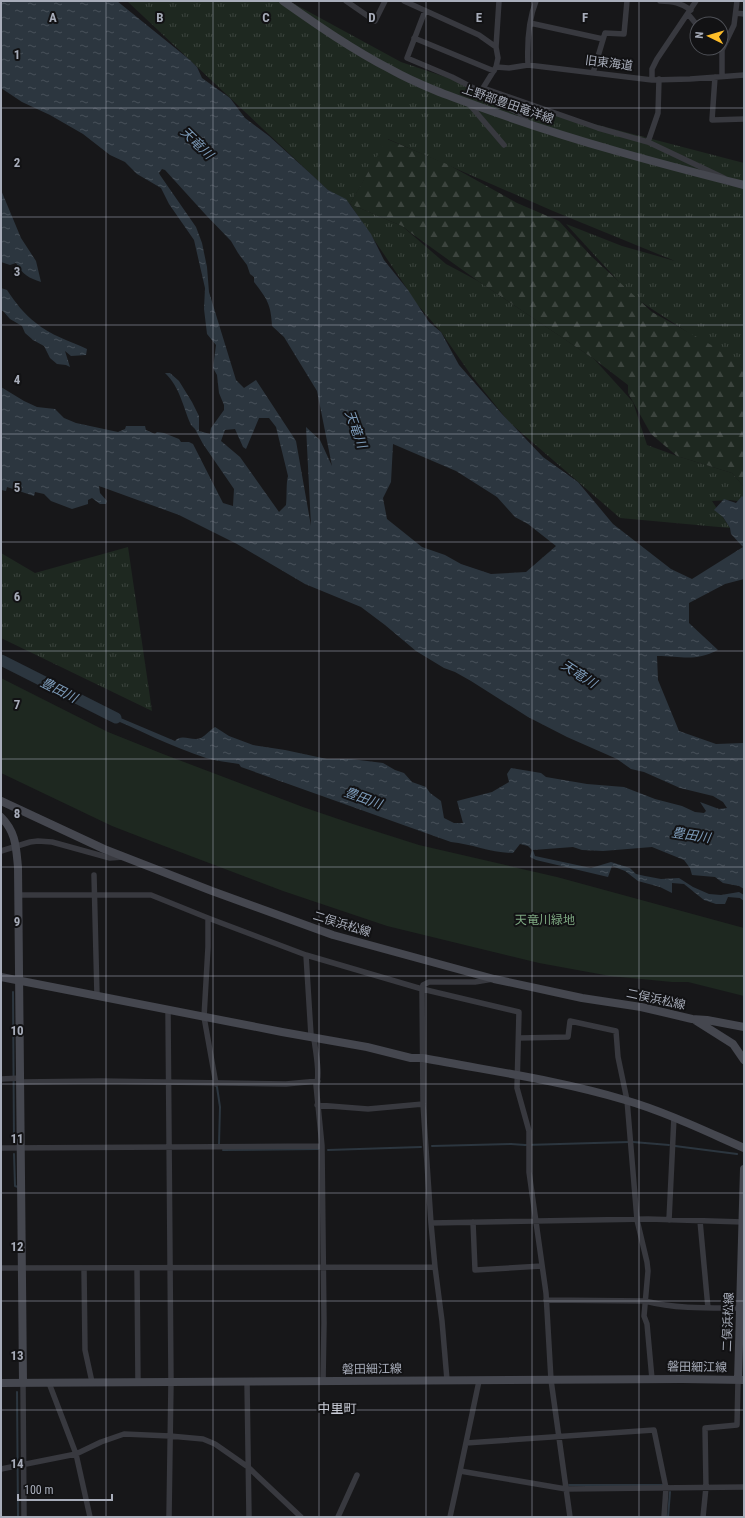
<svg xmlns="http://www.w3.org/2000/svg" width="745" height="1518" viewBox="0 0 745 1518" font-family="'Roboto Condensed','Noto Sans JP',sans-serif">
<defs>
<pattern id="grass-tufts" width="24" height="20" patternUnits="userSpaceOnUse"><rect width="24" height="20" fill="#1e2820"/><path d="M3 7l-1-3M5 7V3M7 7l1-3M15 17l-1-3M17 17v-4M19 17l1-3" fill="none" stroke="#3c443e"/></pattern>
<pattern id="forest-firs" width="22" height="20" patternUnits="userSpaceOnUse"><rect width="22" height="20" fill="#1e2820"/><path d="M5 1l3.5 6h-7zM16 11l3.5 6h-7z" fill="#3c443e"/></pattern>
<pattern id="water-ripples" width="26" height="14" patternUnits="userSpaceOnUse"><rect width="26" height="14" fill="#2c363f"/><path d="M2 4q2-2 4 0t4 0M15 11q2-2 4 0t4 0" fill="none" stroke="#485059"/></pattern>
</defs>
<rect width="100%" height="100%" fill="#171719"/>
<path fill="url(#grass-tufts)" d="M127 1H289L401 62 552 113 744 163V369L632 296 566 224 622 246 675 261 553 211 388 139 350 204 402 226 446 264 478 281 594 359 633 402 647 445 677 456 732 473 744 487V502L730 500 712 501 730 528 620 518 509 422 471 375 441 332 410 296 408 290 350 204 328 190Z
M128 547 152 711 1 638V553L35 573Z"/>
<path fill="url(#forest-firs)" d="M387 139 449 165 517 203 559 221 591 256 652 312 713 346 744 369V487L732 473 677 456 651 434 628 393V385L594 359 478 281 411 233 402 226 350 204Z"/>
<path fill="#1e2820" d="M1 678 108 732 163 754 303 807 353 824 419 845 557 877 744 928V996L688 982H672L610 976 539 963 387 926 283 891 143 838 112 826 1 773Z"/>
<path fill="url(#water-ripples)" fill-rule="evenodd" d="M1 1H117L190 60 197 67 202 78 230 98 245 118 269 136 312 175 328 190 346 199 371 234 384 260 408 290 429 322 441 332 459 365 502 414 543 457 578 482 613 524 671 569 692 579 743 547 731 534 730 528 723 517 714 510 724 499 736 503 742 496 744 498V579L725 584 689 603V623L718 650C694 662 682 656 657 656L658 680 679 731 716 744 744 743V889L739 886 723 883 715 877 692 875 690 868 684 860 652 847 603 851 582 850 573 847 533 850 535 856 591 868 611 862 630 868 636 874 645 876 661 879 679 878 693 887 709 894 721 895 739 892 744 895V901L740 898 728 897 725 904H716L704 900 684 884 672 883V893L660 887 638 881 625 871 612 866 608 877 536 860 530 857 532 850 528 846 520 844 513 853C492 853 472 844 451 842L241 767 239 764C228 762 217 761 206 758 172 747 137 729 104 715V711L175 741C182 733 192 742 201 738 206 735 210 730 215 727L229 736 253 745 285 750 327 759H351L383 763 395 770 404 773 412 782 426 787 430 793 441 801 444 818 454 823H463L457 801 492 792 509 782 507 774 511 768 541 773 546 777 587 784 624 787 655 799 682 806 695 812 704 813 706 811 700 802 719 809 727 808 723 802 713 796 680 788 644 772 631 769 617 759 567 737 528 717 471 681 455 672 444 668 416 651 385 625 361 607 305 584 237 544 179 515 99 486 100 493 107 501 106 504H100L92 498 88 500V504L72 509 51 501 44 494 35 492 34 496 7 487 6 491 1 490V387L24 401 37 407 55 409 64 418 76 423 118 432 125 429 126 426H145L146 430 155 434 157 432 164 433 179 439 181 442H189L193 444 223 503 233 506 234 489 203 444 195 429 191 425C183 407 180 387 165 373H170L179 381 192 402 199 416V431L210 434 211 428 224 410V405L219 393 217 375 213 368 216 345 207 334 204 309 205 288 194 240 169 204 161 188 137 174 125 162 110 155 83 134 50 115 22 102 1 88ZM162 169 165 170 205 214 231 241 238 253 247 265 250 274 254 277V282C267 299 271 304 272 326L284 337 317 391 332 466 320 440 306 427 311 526 296 441 256 380 244 388 236 380 209 292 207 267 202 243 196 227 160 175 159 173ZM259 418H269L276 427 288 476C286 482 287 497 286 505L279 512 240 457 221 441 225 430 235 429 243 447 246 449ZM393 444 456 471 497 497 515 517 528 524 556 546 526 572 491 574 461 564 445 555 422 547 387 519 383 498 391 482Z
M1 190 21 238 36 261 41 282C29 278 23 275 16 263L10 265 1 262Z
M1 288 7 290C15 302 24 314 36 323 50 335 70 341 87 349L86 355 71 356 65 351 70 367 66 365 57 364 50 358 44 346 33 340 25 333 22 326 10 319 3 311H1Z"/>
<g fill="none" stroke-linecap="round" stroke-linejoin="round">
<path stroke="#2c363f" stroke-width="2" d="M13 992 14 1143
M217 1087 220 1107 219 1144
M633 1142 669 1145
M432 1146 511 1144 525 1145 629 1142
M675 1146 737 1154
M223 1150 318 1149
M328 1150 421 1147
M14 1154 15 1186 18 1187V1188
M17 1392 18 1517
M569 1485H663
M668 1517 670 1492"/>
<path stroke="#2c363f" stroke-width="11" d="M1 660 116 718"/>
<path stroke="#38393f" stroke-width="5.5" d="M346 1 375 21 385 1
M404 1 479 35 496 47
M660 1C673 1 681 3 691 10
M425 11 407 58 452 77 483 93
M736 13 744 14
M688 14 697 25
M530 23 603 39
M414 38 494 71
M528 65C527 43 528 21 536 1
M496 67 509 68 528 65 652 80 690 79 744 75
M593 73 605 33 624 34 627 1
M722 76V50L734 25 737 1
M715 77 712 120 744 119
M652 80V69L657 59 696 1
M483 88 598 128 648 142 724 178
M483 88 496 67 498 58 496 47 499 1
M483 91 486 97 523 115 528 124
M469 104 504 145
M648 142 658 113 659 79
M1 851 30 842 38 841 52 842 110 858 123 857
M94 875 97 996
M18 895H151L208 918 306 955 422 989 519 1012 517 1088 529 1131V1172L546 1293 551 1380 570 1517
M208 918V947L204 1017 216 1084
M306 955 311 1035 314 1038C315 1050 321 1075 316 1085L322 1146 324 1323 323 1382
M168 1010 171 1382 169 1517
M519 1038 568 1037 570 1021 616 1031 618 1057 627 1100 637 1220 647 1262 648 1271 644 1316 647 1324 652 1379
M1 1079 21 1078
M21 1082 102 1081 286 1084 318 1081
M317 1105 368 1109 423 1104
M1 1148 322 1146
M669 1220 674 1117
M700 1221 708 1308
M473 1222 475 1270 542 1266
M431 1223 423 1104 422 989 423 985 429 982H475L493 979
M435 1267 442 1321 447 1380
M1 1268 435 1267 431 1223 648 1219 743 1222
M84 1268 85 1350 92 1382
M137 1268 138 1383
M546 1300 645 1301C676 1309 709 1308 741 1308
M479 1381 460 1471 566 1489 744 1487
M247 1382 249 1517
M23 1383 24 1517
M49 1383 76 1454 90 1517
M466 1443 654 1430 666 1488 664 1517
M1 1469 76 1454 101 1442 124 1434 170 1436 203 1439 215 1444 248 1467 301 1517
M338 1517 357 1475
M450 1517 460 1471
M703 1517 706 1487 705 1428 737 1425 738 1380"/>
<path stroke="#45474f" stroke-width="8" d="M283 1C317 25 353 50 390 69 424 88 461 100 497 113 578 142 661 164 744 185
M1 801 104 849 212 891 333 935 494 979 582 998 641 1007 692 1019 707 1020 744 1027
M1 817C16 832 16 847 18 867L23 1383
M1 977 282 1032 367 1047 411 1058H423C490 1071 559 1080 625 1100 666 1112 705 1131 744 1148
M695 1020 733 1044 744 1060
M738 1380 744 1169
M1 1383 682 1379 744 1380"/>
</g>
<path fill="none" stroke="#a8adba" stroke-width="1" stroke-opacity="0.55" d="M106 1V1517M213 1V1517M319 1V1517M426 1V1517M532 1V1517M639 1V1517M1 108H744M1 217H744M1 325H744M1 434H744M1 542H744M1 651H744M1 759H744M1 867H744M1 976H744M1 1084H744M1 1193H744M1 1301H744M1 1410H744"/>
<g text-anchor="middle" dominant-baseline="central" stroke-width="4" stroke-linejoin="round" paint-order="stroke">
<g font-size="12" fill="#a8adba" stroke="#121214">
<text transform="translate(609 63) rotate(7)">旧東海道</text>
<text transform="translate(508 104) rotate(19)">上野部豊田竜洋線</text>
<text transform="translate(342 924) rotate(17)">二俣浜松線</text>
<text transform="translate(656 999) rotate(12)">二俣浜松線</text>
<text transform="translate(728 1322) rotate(-88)">二俣浜松線</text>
<text transform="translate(697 1367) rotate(1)">磐田細江線</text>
<text transform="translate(372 1369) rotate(-1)">磐田細江線</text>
</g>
<g font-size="12" fill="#7da781" stroke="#121214">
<text x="545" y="920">天竜川緑地</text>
</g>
<g font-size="13" font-style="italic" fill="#7c9ab8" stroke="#121214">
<text transform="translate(197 143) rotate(44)">天竜川</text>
<text transform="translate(356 429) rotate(70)">天竜川</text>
<text transform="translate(579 674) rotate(33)">天竜川</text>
<text transform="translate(59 690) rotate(27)">豊田川</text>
<text transform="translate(363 798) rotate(20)">豊田川</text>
<text transform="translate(691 835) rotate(9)">豊田川</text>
</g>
<g font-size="13" fill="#c9ccd6" stroke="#121214">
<text x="337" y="1408">中里町</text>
</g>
</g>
<g font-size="13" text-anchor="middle" font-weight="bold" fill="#a8adba" stroke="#121214" stroke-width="4" stroke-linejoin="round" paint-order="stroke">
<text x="53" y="22">A</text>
<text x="160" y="22">B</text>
<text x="266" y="22">C</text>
<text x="372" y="22">D</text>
<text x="479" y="22">E</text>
<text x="585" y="22">F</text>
<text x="17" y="59">1</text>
<text x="17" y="167">2</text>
<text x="17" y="276">3</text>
<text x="17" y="384">4</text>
<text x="17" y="492">5</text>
<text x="17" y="601">6</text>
<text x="17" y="709">7</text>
<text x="17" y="818">8</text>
<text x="17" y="926">9</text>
<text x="17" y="1035">10</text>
<text x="17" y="1143">11</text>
<text x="17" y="1251">12</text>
<text x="17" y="1360">13</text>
<text x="17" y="1468">14</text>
</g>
<rect width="745" height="1518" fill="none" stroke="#a8adba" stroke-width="4"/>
<g transform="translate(709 36) rotate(275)"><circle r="19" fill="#121214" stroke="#4e5056"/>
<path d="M0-3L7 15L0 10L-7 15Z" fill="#ffbe29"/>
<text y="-6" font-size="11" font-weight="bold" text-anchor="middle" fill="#a8adba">N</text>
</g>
<path d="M18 1494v6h94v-6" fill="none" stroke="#a8adba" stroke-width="2"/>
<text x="24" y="1494" font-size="12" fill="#a8adba" stroke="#121214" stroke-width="3" paint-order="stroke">100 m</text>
</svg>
